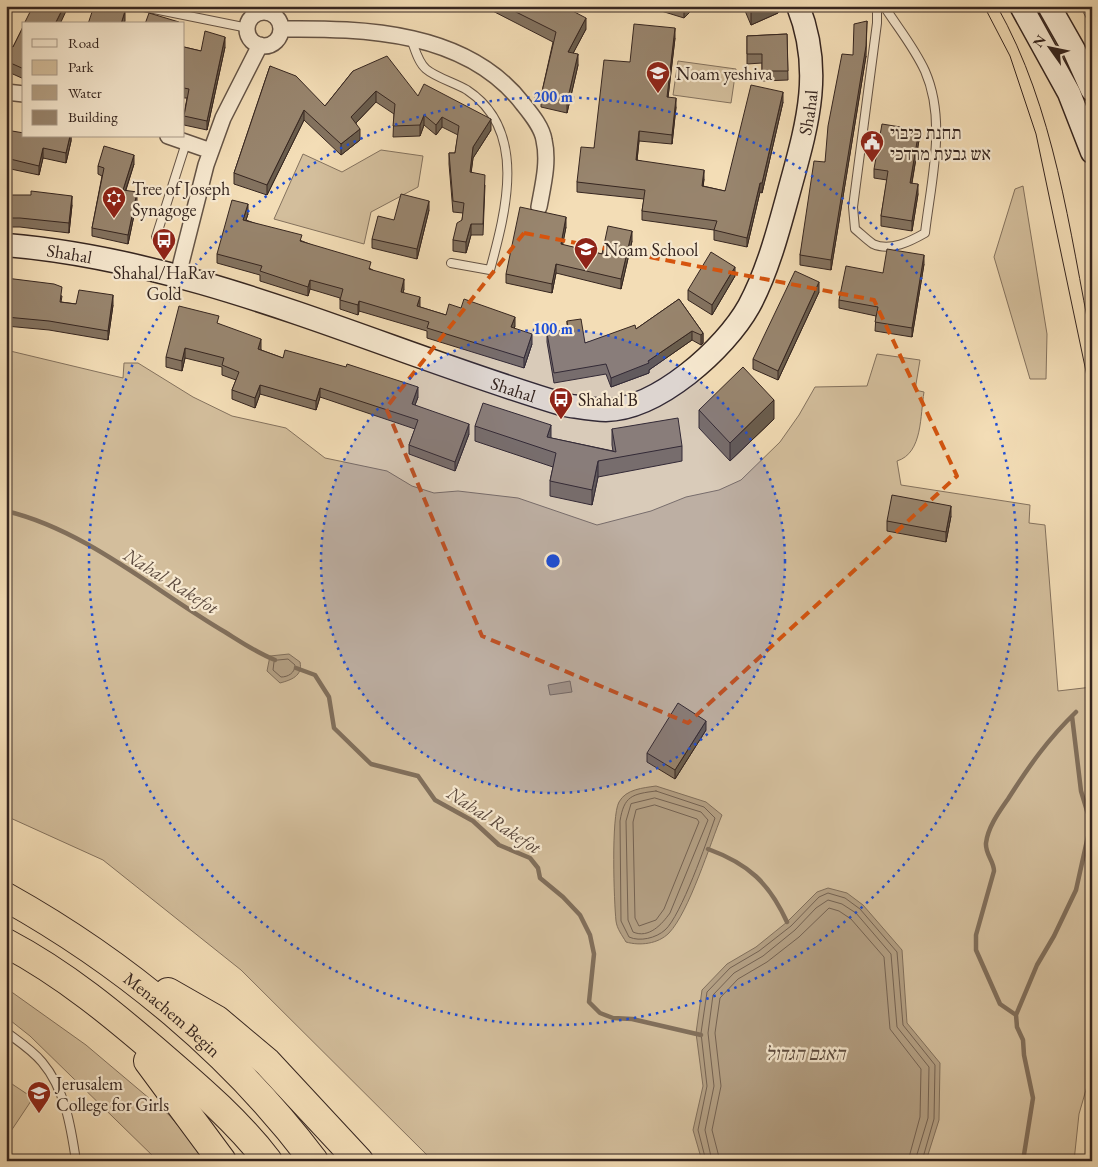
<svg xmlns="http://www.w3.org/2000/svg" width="1098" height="1167" viewBox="0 0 1098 1167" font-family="'EB Garamond','Frank Ruhl Libre',serif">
<rect width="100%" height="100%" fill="#f3ddb6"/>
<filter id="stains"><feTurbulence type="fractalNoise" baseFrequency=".004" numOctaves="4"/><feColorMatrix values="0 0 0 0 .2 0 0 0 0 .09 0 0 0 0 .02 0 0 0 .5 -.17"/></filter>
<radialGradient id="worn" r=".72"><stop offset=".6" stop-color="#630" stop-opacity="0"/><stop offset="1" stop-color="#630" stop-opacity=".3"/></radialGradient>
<path fill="#d3be9c" stroke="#84725e" d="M678 61 736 69 731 103 673 95Z
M381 150 423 156 418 187 371 212 364 244 274 219 303 154 342 172Z
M1023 186 1047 334 1046 379H1030L994 257 1015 189Z
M6 350 123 378 124 363H138L193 397 232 416 286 428 325 458 387 471 412 486 434 493 458 491 518 498 597 525 651 511 686 497 719 490 741 480 780 442 799 415 815 387 867 386 877 354 920 360 915 390 924 392C920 415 923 453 897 461L901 485 1030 505 1029 523 1045 525 1058 691 1092 687V1069L1079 1114 1074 1161H433L241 970 103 860 6 816Z
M6 988 86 1045 169 1115 208 1161H158L30 1036 6 1017Z
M6 1080 33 1098 11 1131 6 1128Z"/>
<path fill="#b39f83" stroke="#816f5b" d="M289 654 300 662C303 676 291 680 280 683L267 671 270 656Z
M570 681 572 692 550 695 548 685Z
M656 786 706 802 722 815C710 844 689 912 669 933 658 944 640 946 626 942 622 935 617 929 616 921 614 902 611 816 619 802 626 789 643 788 656 786Z
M828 888 847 893 863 905 902 950 907 1023 940 1063 939 1120 926 1161H702L693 1130 703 1086 696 1033 702 990 727 964 756 947 787 922 817 892Z"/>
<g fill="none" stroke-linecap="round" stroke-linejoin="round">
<path stroke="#746252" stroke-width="1" d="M278 660 288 659 295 665C295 673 288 677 281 677L273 670 274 662Z
M656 791 704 807 715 818C707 841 681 916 665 930 656 938 640 942 629 937L621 921 620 821C624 796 632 794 656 791Z
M655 798 701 812 708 820 670 913C662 924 649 939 633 932L628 920 626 821 631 804Z
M655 805 697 819 699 822 664 909 656 920 639 926 635 918 633 822 636 810Z
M706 1161 698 1130 707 1086 701 1033 707 992 730 968 759 951 791 926 819 897 828 893 845 898 860 909 897 952 903 1025 935 1065 934 1119 922 1161
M712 1161 705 1130 714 1086 708 1033 713 995 734 973 763 956 795 930 816 908 828 900 842 904 856 913 891 954 897 1027 929 1067 928 1118 915 1161
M720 1161 712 1130 721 1086 715 1033 720 998 738 979 767 962 799 937 829 908 839 911 851 919 884 957 890 1029 921 1069 920 1117 908 1161"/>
<path stroke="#816f5b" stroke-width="4.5" d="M6 511C86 530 155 591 225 632 241 642 257 653 275 660
M296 668 315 675 329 697 334 728 371 764 418 776 435 800 473 821 499 845 530 858 538 868 540 878 563 897 580 915 590 935 594 954 589 1002 600 1013 613 1018 632 1019 701 1035
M708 849C749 864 769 883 787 922
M1016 1015 1037 965 1054 936 1076 890 1088 836V814L1081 791 1072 716
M1023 1161 1033 1098 1024 1055 1023 1040 1017 1027 1016 1015 1000 1004 976 950V935L994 871C994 861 985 854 986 843 988 827 999 812 1008 799 1029 766 1048 739 1076 712"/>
<g stroke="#655446" stroke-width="10">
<path id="lane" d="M139 6 248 28
M877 6V23L853 207 855 229C860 233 867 240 873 244 890 252 911 241 925 233 931 181 947 121 925 71 914 47 898 28 884 6
M1085 6 1092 19
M411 39C415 49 418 62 426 69 435 77 455 83 467 90 528 130 506 211 490 270L451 263
M156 237 186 143
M6 1032C18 1041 32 1050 42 1062 65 1089 71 1127 76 1161"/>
</g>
<g stroke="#655446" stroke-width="18">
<path id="street" d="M247 29a17 17 0 1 1 34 0a17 17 0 1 1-34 0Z
M281 29C365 28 467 31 523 104 531 114 542 127 544 140 549 162 543 185 539 207
M6 92 24 94
M168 136 211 151
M178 275 206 165 223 118 260 45"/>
</g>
<g stroke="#362620" stroke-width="25">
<g id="secondary">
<path d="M1021 6 1069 93 1092 152"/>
<path d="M1049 6 1074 50 1092 90"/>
<path id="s1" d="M6 245C201 261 380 350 565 405 579 407 593 410 606 410 658 409 725 349 749 306 769 269 780 224 791 184 808 122 823 69 798 6"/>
</g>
</g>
<g stroke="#362620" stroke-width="30">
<g id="highway">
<path id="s2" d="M6 897C124 963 232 1052 314 1161"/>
<path d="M6 943C65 974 115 1016 165 1059 201 1090 239 1123 268 1161"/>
<path d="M168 992 217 1020 267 1062 359 1161"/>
<path d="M148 1061 222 1161"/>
</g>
</g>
<use href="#lane" stroke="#f7e9d0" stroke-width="8"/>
<use href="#street" stroke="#f7e9d0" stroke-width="15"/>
<use href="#secondary" stroke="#f7e9d0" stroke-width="22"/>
<use href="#highway" stroke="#f3ddb6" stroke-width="28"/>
<path stroke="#362620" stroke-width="1" d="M984 6 1010 56 1036 134 1092 400
M997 6C1055 109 1069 229 1092 343"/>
</g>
<path fill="#83725f" stroke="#362620" d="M483 6H563L586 29 573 53 578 65 567 113 541 107V96L553 42Z
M645 6H696L684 18Z
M743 6H778V13L751 25Z
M24 25V79L6 71V44L13 47Z
M787 34 788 80 762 81V63L747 64V36Z
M675 38 668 97 676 107 672 144 639 141 637 160 704 179 703 186 725 191 783 102 762 193 760 192 747 247 714 240V230L642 220V211L644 199 577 192V182L594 148 630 62Z
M184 47 201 51 225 47 207 130 184 125V114L187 98H184Z
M866 56 831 270 800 265V255L825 162Z
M270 66 325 106 353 71 418 96 491 130 473 158 471 172 485 185 483 235H471L466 253 453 251V240L462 220 463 213 453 212 449 164V153H455L458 135 442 127 436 135 424 125 420 136 393 137 394 114 376 102 356 123 360 140 341 155 304 120 267 195 234 184V173Z
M6 130 24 136H71V141L66 163 43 158 39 175 6 168Z
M919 140 912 183 918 194 912 231 881 226V216L887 180 874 178V169Z
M134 164 126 190 137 201 128 244 92 236V228L102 176 98 174V166Z
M6 195 72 205 69 233 20 227H6Z
M429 210 417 259 372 248V239L394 220Z
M248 214 246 220 302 241 371 269 404 289 403 292 420 307 446 315 515 326 514 328 532 344 524 368 427 338V331L359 311 358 315 340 309V298L310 289 308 296 260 281V275L217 263V254Z
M566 227 562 245 602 254 632 241 621 289 556 273 552 293 506 283V274Z
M924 264 912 337 875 331 876 316 839 308V300L883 273Z
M735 276 712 315 688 300V290Z
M6 278 62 296 61 302 76 304 113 305 108 340 49 330 6 326Z
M819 292 778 380 753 369V359Z
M679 299 703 333V343L701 345 692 340 649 370V373L611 387 606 374 554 383 547 342V333L567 330V321L585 343 636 329Z
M219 324 261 349V350L283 358 418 397 415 405 469 434 455 471 409 454V445L415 429 320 397 316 410 260 394 255 408 232 399V390L236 380 222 375V367L185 358 182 371 166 367V357Z
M699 410 774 419 730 461 699 428Z
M475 426 551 438 613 451 612 445V429L682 446V461L598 477 592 505 550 496V481L553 467 475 441Z
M951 516 946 542 887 531V521Z
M706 730 675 779 647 762V753Z"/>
<path fill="#6a5d4d" stroke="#362620" d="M6 6H10L6 13Z
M64 6H67V9L60 24H55Z
M686 6H696L684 18V8Z
M751 6H778V13L751 25Z
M125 11V21L124 24H121Z
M586 18V29L568 63V52Z
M867 21 866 56 831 270V260Z
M675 28V38L667 106V97Z
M225 37V47L207 130V121Z
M578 54V65L567 113V102Z
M376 91V102L351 128V117Z
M783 92V102L762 193V183Z
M676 98V107L672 144V135Z
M304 110V120L267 195V185Z
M424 115V125L420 136V125Z
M442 117V127L436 135V125Z
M491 119V130L473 158 470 182V172L473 147Z
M360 129V140L341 155V144Z
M919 130V140L910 193V183Z
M639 131V141L636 170V160Z
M70 136H71V141L66 163V153Z
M43 148V158L39 175V166Z
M134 155V164L123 198V190Z
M704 170V179L702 196V186Z
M760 183V192L747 247V238Z
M918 184V194L912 231V221Z
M137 192V201L128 244V235Z
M72 196V205L69 233V223Z
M429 201V210L417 259V249Z
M248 204V214L243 229V220Z
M566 217V227L561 254V244Z
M471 224V235L466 253V242Z
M632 231V241L621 289V279Z
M924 255V264L912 337V328Z
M556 264V273L552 293V284Z
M735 267V276L712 315V305Z
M404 279V289L401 301V292Z
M310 280V289L308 296V287Z
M819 282V292L778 380V371Z
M113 295V305L108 340V331Z
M420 297V307L417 306Z
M359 301V311L358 315V305Z
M515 317V326L511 337V327Z
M692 331V340L649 370V373L611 387V378L648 361Z
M703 333V343L701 345V335Z
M532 334V344L524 368V358Z
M261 339V349L258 358V349Z
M185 348V358L182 371V361Z
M260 385V394L255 408V398Z
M418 387V397L412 413V404Z
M320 388V397L316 410V401Z
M774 400V419L730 461V443Z
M469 424V434L455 471V462Z
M551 425V441L547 437Z
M598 461V477L592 505V490Z
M951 506V516L946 542V532Z
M706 721V730L675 779V770Z"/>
<path fill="#98856e" stroke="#362620" d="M33 6H64L55 24H24Z
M94 6H111L125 11 121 24H88Z
M504 6H563L586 18 568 52 578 54 567 102 541 96 556 32Z
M677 6H686L684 8Z
M149 13 179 22 178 24H145Z
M867 21 866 46 831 260 800 255 814 161 825 162 828 126 842 54 853 55 854 24Z
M634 24 675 28 667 97 676 98 672 135 639 131 636 160 704 170 702 186 725 191 751 85 783 92 762 183H760L747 238 714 230 717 221 642 211 645 190 577 182 581 147 594 148 604 60 630 62Z
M24 25V69L6 61V44L13 47Z
M205 31 225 37 207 121 184 116 189 89 184 88V47L201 51Z
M787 34 788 71H762V54H747V36Z
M387 56 418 96 424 84 491 119 473 147 470 172 485 175 483 224H471L466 242 453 240 457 223 462 220 464 203 453 201 449 153H455L459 126 442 117 436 125 424 115 420 125 393 126 395 104 376 91 351 117 360 129 341 144 304 110 267 185 234 173 270 66 296 76 325 106 353 71Z
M882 124 919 130 910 183 918 184 912 221 881 216 888 171 874 169Z
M6 130 24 133V136H70L66 153 43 148 39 166 6 158V160Z
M104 146 134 155 123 190 137 192 128 235 92 228 104 168 98 166Z
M31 191 72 196 69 223 20 218H6V195H31Z
M401 194 429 201 417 249 372 239 378 216 394 220Z
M232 200 248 204 243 220 302 235 300 241 371 262 369 269 404 279 401 292 420 297 417 306 446 315 449 304 461 308 464 299 515 317 511 327 532 334 524 358 427 328 429 322 359 301 358 305 340 300 343 289 310 280 308 287 260 271 262 266 217 254Z
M520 207 566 217 561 244 602 254 608 226 632 231 621 279 556 264 552 284 506 274Z
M887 249 924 255 912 328 875 322 878 307 839 300 846 266 883 273Z
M711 252 735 267 712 305 688 290Z
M795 271 819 282 778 371 753 359Z
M6 278 54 284 62 287 60 302 76 304 79 290 113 295 108 331 49 321 6 317Z
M679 299 703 333 701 335 692 331 648 361 649 363 611 378 606 364 554 373 547 333 568 329 567 321 581 319 585 343 635 325 636 329Z
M179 306 219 316 217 323 261 339 258 349 283 358 285 350 346 367 347 364 418 387 412 404 469 424 455 462 409 445 418 420 320 388 316 401 260 385 255 398 232 390 239 372 222 365 224 358 185 348 182 361 166 357Z
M743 367 774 400 730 443 699 410Z
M483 403 551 425 547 437 616 452 612 429 678 418 682 446 598 461 592 490 550 481 556 453 475 426Z
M892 495 951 506 946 532 887 521Z
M678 703 706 721 675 770 647 753Z"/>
<path fill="none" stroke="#d6540e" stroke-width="4" stroke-dasharray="10 6" stroke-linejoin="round" d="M524 233 874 300 957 476 688 723 482 636 386 408Z"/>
<circle cx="553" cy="561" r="232" fill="#1d4ed8" fill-opacity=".12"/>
<g fill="none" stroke="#1d4ed8" stroke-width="2.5" stroke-dasharray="2.5 5">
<circle cx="553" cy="561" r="232"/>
<circle cx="553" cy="561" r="464"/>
</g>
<defs>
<g id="school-pin" transform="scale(1.25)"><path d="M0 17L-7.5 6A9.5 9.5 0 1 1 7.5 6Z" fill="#8f2418" stroke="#f7e9d0"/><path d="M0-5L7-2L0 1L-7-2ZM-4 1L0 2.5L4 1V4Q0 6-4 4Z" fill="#fff"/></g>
<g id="civic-pin" transform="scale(1.25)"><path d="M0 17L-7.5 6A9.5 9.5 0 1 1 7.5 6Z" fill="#8f2418" stroke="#f7e9d0"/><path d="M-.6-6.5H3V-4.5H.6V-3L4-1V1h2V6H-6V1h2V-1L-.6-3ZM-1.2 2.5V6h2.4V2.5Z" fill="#fff"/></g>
<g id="synagogue-pin" transform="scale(1.25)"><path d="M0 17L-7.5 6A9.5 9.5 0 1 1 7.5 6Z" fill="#8f2418" stroke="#f7e9d0"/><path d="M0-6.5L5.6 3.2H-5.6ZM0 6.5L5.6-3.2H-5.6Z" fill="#fff"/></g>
<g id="bus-pin" transform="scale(1.25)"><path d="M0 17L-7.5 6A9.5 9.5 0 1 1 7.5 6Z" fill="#8f2418" stroke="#f7e9d0"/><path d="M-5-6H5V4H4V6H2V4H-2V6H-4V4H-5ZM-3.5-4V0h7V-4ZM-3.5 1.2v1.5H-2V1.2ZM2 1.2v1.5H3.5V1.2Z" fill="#fff"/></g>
<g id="university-pin" transform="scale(1.25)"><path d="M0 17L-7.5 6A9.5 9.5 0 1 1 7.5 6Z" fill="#8f2418" stroke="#f7e9d0"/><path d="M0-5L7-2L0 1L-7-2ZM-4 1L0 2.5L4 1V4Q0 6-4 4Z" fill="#fff"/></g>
</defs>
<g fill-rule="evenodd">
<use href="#school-pin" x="658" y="73"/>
<use href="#civic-pin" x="872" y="142"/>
<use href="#synagogue-pin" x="114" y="198"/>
<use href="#bus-pin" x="164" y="240"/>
<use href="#school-pin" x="586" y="249"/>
<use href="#bus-pin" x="561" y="399"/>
<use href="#university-pin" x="39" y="1093"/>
</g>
<g text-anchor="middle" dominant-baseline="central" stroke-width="4.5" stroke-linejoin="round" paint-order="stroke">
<g font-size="18" fill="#362620" stroke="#f7e9d0" text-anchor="start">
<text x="676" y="73">Noam yeshiva</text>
<text x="890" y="132">תחנת כיבוי<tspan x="890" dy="21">אש גבעת מרדכי</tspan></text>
<text x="132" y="188">Tree of Joseph<tspan x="132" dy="21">Synagoge</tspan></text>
<text x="604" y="249">Noam School</text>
<text x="164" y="272" text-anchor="middle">Shahal/HaRav<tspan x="164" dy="21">Gold</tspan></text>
<text x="578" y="399">Shahal B</text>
<text x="56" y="1083">Jerusalem<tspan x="56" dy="21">College for Girls</tspan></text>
</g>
<g font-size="18" fill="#362620" stroke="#f7e9d0">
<text stroke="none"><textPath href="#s1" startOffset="1010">Shahal</textPath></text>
<text stroke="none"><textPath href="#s1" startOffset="64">Shahal</textPath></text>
<text stroke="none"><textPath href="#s1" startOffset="529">Shahal</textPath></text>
<text stroke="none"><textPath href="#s2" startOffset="204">Menachem Begin</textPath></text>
</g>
<g font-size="19" font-style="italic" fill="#5c4a3e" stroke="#f7e9d0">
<text transform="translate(171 581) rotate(32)">Nahal Rakefot</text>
<text transform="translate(494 820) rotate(33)">Nahal Rakefot</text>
<text x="805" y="1053">האגם הגדול</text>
</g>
</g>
<circle cx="553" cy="561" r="8" fill="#1d4ed8" stroke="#f7e9d0" stroke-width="2.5"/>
<g font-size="15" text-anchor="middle" font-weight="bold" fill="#1d4ed8" stroke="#f7e9d0" stroke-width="4.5" stroke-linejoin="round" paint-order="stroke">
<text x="553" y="102">200 m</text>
<text x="553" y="334">100 m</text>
</g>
<rect width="1098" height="1167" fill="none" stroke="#f3ddb6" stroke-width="25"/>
<rect x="8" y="8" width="1083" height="1152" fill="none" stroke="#362620" stroke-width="2.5"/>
<rect x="12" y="12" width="1073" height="1142" fill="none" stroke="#362620"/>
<rect x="22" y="22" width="162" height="115" fill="#f7e9d0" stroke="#aa9b8a"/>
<rect x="32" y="39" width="25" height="8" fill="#f7e9d0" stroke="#aa9b8a"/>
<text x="68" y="48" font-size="15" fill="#362620">Road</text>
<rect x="32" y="60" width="25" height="15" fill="#d3be9c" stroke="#aa9b8a"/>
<text x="68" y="72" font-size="15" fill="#362620">Park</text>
<rect x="32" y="85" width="25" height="15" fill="#b39f83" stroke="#aa9b8a"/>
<text x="68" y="98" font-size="15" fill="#362620">Water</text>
<rect x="32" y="110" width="25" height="15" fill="#98856e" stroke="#aa9b8a"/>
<text x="68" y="122" font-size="15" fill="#362620">Building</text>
<g transform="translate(1050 48) rotate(303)" stroke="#f7e9d0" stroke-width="4" paint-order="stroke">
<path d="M0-4L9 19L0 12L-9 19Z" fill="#362620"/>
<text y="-8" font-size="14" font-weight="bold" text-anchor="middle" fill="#362620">N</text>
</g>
<rect width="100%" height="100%" filter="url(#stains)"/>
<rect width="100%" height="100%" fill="url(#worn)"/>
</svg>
